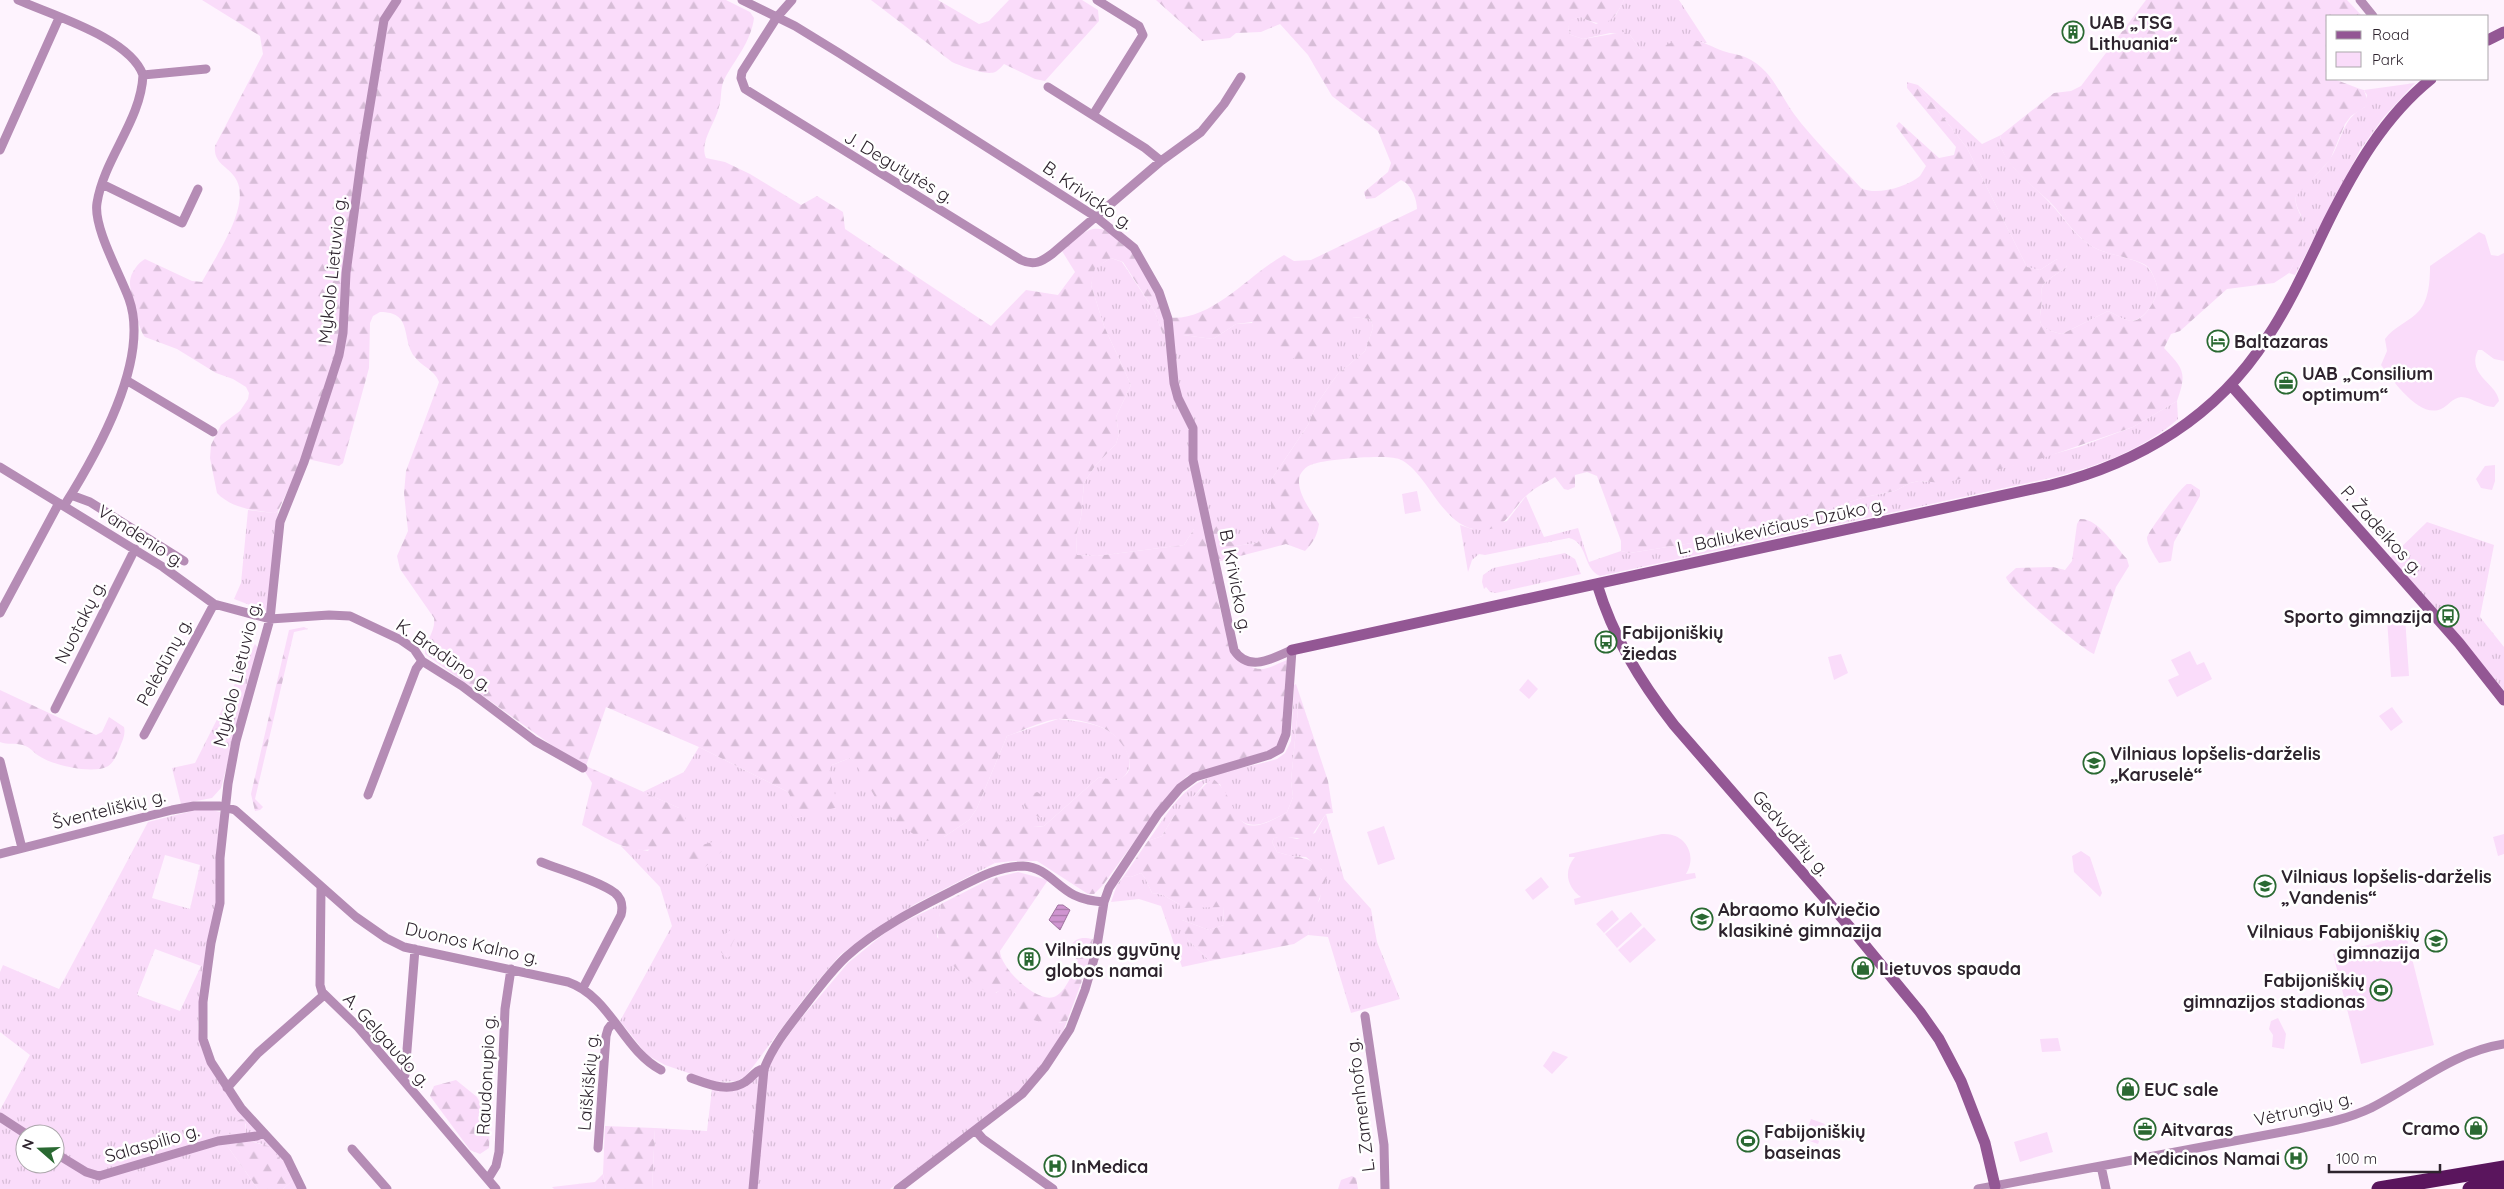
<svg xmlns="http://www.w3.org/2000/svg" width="2504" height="1189" viewBox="0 0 2504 1189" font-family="Quicksand,sans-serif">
<defs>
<pattern id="grass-tufts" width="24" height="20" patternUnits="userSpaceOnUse" patternTransform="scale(1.25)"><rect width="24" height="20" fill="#fadcfa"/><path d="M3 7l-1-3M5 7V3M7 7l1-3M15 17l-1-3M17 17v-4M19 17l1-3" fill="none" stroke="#d7bdd7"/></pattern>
<pattern id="forest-firs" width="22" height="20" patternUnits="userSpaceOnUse" patternTransform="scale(1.25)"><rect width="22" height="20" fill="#fadcfa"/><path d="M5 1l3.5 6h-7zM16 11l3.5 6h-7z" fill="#d7bdd7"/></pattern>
<pattern id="water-rules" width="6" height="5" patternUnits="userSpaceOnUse" patternTransform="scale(1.25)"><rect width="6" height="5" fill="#cf94d0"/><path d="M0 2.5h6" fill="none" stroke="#a879a9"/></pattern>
</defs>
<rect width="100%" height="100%" fill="#fef3fe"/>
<path fill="url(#grass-tufts)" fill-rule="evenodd" d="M1624 0H1679L1707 43 1689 40 1652 51 1640 49 1630 35 1610 33 1583 39 1571 35 1568 28 1570 20 1581 17 1596 24 1616 15Z
M2415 83 2383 118 2360 150 2295 275 2289 273C2295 263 2304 235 2303 223 2302 212 2294 207 2296 196 2306 181 2325 170 2333 154 2343 135 2344 117 2365 107L2367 95 2364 90Z
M1918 85 1982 144 2001 135C1994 157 2035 187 2048 201 2065 218 2072 234 2093 247 2107 255 2142 259 2149 269 2152 272 2156 281 2157 286 2159 297 2145 320 2132 321 2125 321 2115 314 2108 311L2062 334C2032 327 2041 321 2042 298 2042 292 2040 288 2045 283 2051 276 2060 273 2067 266L2057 259 2040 270 2027 267 1967 148Z
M1111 258 1122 262 1155 312 1163 335H1183L1213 339 1236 324 1352 317 1371 319 1373 328 1365 351 1337 375 1316 405 1308 425 1271 480 1272 528 1257 543 1235 546 1194 529 1184 545 1097 556 1077 555 1076 536 1081 517 1084 483 1095 466 1116 444 1119 434 1116 417 1131 385 1104 326 1091 285 1094 268Z
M2177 401 2178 419C2142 450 2100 465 2055 477L1600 576C1583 569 1588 542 1569 538L1485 555 1479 554 1472 560 1468 572 1460 525 1472 529 1507 521 1526 496 1544 537 1578 528 1589 562 1621 551 1630 553 1754 533 1865 497 1895 491 1910 483 1919 481 1930 482 2014 465 2079 447 2133 427Z
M248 510 274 513 278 511 268 609 260 614 255 607 234 599 241 583Z
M2427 522 2494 545 2480 617 2504 647V690L2390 558Z
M1565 553 1575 559 1581 574 1496 593 1490 592 1486 587 1484 589 1482 582 1483 575 1493 568Z
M255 644 258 648 221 788 212 798 181 804 172 768 195 763Z
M1296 684 1301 699H1299L1291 781 1293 797 1287 812C1245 837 1236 824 1220 784L1205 783 1185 807 1174 816 1162 836 1148 841C1161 823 1172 803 1189 789 1212 770 1249 768 1277 759L1285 753 1291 741 1294 685Z
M1058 719C1074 721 1092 722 1107 730 1121 738 1137 759 1126 774 1124 777 1120 780 1117 780 1110 781 1104 777 1098 778L1044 826 1033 827 985 823C968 838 984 850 995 863L915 904 841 954 811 989 746 1076 737 1081 715 1082 665 1065 647 1055 620 1021 672 926 660 887 621 846 648 851 679 808 643 792 684 772 699 747 788 792 790 796 832 765 850 758 944 837 969 820 977 808 1007 736Z
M204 808 220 812 217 903 200 986 198 1029 201 1047 209 1067 283 1159 298 1189H283L292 1181 262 1144 251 1141 246 1133V1123L227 1143 228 1147 258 1189H0V1110L30 1055 0 1032V972L3 965 59 989 148 822ZM165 855 200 865 190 909 152 898ZM155 949 201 966 180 1011 137 995ZM25 1134H55V1164H25Z
M1326 814 1344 879 1371 909 1377 942 1400 999 1351 1013 1328 937 1308 935 1312 911 1320 899 1322 870 1306 857 1291 856 1277 852 1272 842 1274 838 1283 836 1297 839 1315 833Z
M1141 873 1145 878 1152 893 1163 895 1179 904 1223 907 1224 925 1209 930 1182 920 1188 940 1210 961 1182 967 1161 906 1139 899 1111 902 1117 885 1124 876 1131 877Z
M941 904 937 937 996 993C1003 987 1009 988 1016 994V1004L1060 1023 1067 1021 1062 1034 1034 1075 1013 1098 890 1189H652L655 1128 707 1131 712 1089 732 1090 777 1051 798 1022 848 963 891 928Z
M603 1174 606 1189H554L552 1187 595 1182Z"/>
<path fill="url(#forest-firs)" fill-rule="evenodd" d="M202 0H726L750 12 754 18C751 42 735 59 724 80 720 88 722 99 719 107 715 124 699 142 706 158L725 162 750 174 801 205 817 196 843 212 845 229 991 326 1026 290 1058 295 1075 272 1062 251C1071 244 1082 231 1093 229 1127 223 1156 291 1165 317 1209 325 1248 275 1284 255L1294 261 1311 260 1417 209C1417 199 1411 184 1401 180L1375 198 1366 199 1364 192 1388 172 1391 163 1378 131 1332 96 1308 55 1280 24 1261 32 1236 33 1230 38 1202 41 1156 0H1624C1613 23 1605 29 1581 17L1571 20 1568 28 1571 35 1583 39 1624 32 1630 35 1640 49C1660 52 1672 38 1691 40 1703 41 1712 47 1723 51 1731 54 1738 54 1745 57 1771 68 1779 93 1794 114 1814 141 1839 164 1861 188 1876 196 1907 187 1920 176 1922 173 1924 169 1926 166L1896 126 1899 122 1939 158 1954 155 1956 147 1907 88V82L1918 85 1967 148 2027 267 2040 270 2057 259 2066 261 2067 266C2060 273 2051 276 2045 283 2040 287 2042 292 2042 297 2041 321 2032 327 2062 334L2108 311C2115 314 2125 321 2133 321 2145 320 2159 297 2157 286 2156 281 2152 272 2149 268 2141 259 2107 255 2093 247 2072 234 2065 217 2048 200 2034 187 1994 157 2001 135L2054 93 2071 91 2081 86 2146 0H2347L2362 16H2328V79C2339 79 2352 87 2364 90L2368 102 2365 107 2351 116 2345 124 2330 160 2296 196C2294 207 2301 213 2303 223 2306 238 2296 260 2289 273L2274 283 2227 289 2180 331 2171 334 2164 348C2184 369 2187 373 2177 401L2133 427 2040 459 1944 483 1919 481 1910 483 1895 491 1865 497 1754 533 1630 553 1621 551V541L1597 476 1587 472 1575 475V487L1568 490 1564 489 1555 477C1545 483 1534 488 1526 496 1511 510 1505 531 1480 530 1441 528 1428 471 1399 459 1386 454 1328 459 1313 464 1306 466 1299 473 1299 480 1298 495 1312 512 1319 524 1317 536 1313 543 1305 551L1286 544 1217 562 1213 572C1219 599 1225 668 1261 669 1269 669 1279 663 1287 660L1282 737 1278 745 1271 750 1187 776 1165 799 1103 885 1094 894H1088L1037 861H1013L995 863C987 854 969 840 980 827 995 808 1025 831 1044 826L1098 778C1105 777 1113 782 1120 779 1143 768 1121 738 1107 730 1094 723 1072 718 1058 719 1041 721 1022 731 1007 736L977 808 969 820 944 837 931 841 921 840 883 811 856 764 850 758 832 765 829 770 838 807 794 819 787 808 790 796 788 792 699 747 606 707 586 766 679 808 685 813C686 824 682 829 674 836 645 866 612 841 582 825L592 783 582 767 425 654C425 641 436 631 434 618L400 569 397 556 408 531 404 493 406 471 439 382C434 369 422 367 414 356 401 337 413 312 380 312L373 316 370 323 369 368 343 463 339 466 303 458 278 511 274 513C255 511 231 508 217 493L210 458 211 445 221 425 240 411 248 399 249 393 246 387 233 379 216 373 177 349 145 337C139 331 129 290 130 281 131 272 138 263 145 259L192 281 202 282C215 257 250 208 237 181 230 166 213 165 215 146L263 54 260 36ZM1111 258 1123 262 1155 312 1163 335H1183L1213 339 1236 324 1252 322C1262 341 1286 366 1310 358 1319 354 1344 325 1352 317L1371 319 1373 328 1365 351 1337 375 1316 405 1308 425 1271 480V528L1257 543 1235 546 1217 526 1194 529 1184 545 1097 556 1077 555 1076 536 1081 517 1084 483 1095 466 1116 444 1119 434 1116 417 1131 385 1104 326 1091 285 1095 268Z
M871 0H938L979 24 989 21 1009 0H1082L1098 10 1099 21 1045 81 1035 79 1004 64C1002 66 998 71 995 72 986 76 961 66 952 62Z
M2187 484H2191L2200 490V496L2174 542 2171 561 2159 563C2155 556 2147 545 2147 538 2147 533 2182 486 2187 484Z
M2080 519C2098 518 2115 546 2127 559L2129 566 2116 587 2094 654C2082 649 2007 587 2006 577L2016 568 2053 567 2065 570 2072 561 2077 524Z
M304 627 308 629 294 632 255 799 263 807 260 810 255 811 251 794 289 630Z
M0 690 96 735 102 732 109 717 124 727C126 736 121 743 118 752 115 758 112 765 106 767 91 774 52 765 39 756 33 752 30 747 23 745 15 743 8 745 0 742Z
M1299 699H1301L1328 781 1333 813 1326 814 1310 838C1297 839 1286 836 1274 838L1272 842 1277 852C1302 860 1309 853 1327 876 1321 897 1312 914 1308 935L1294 944 1210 961 1188 940 1180 924 1182 920 1209 930 1224 925 1223 907 1180 908 1179 904 1163 895 1152 893 1145 878 1141 873 1131 877 1124 876 1148 841 1162 836 1174 816 1212 778C1244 801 1226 849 1287 812L1293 797 1291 781Z
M1037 792 1045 797 1050 809 1047 814 1040 818 1026 809 1024 805 1028 796Z
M720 840 724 845 722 851 702 870 685 861 686 855 698 846Z
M1018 872 1048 880 1000 951C1000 968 1039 1006 1056 996 1067 990 1073 971 1078 960L1071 955 1070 946C1077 937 1082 937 1093 939L1089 962 1067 1021C1049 1026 1036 1022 1019 1014L1016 1004V994C1006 986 1001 990 991 995 972 982 939 961 938 935 937 925 940 914 941 904L990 879Z
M734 927 738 932 731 946 736 953 727 958 718 949 723 936Z
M456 1080 477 1097 490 1123 489 1148 480 1154 470 1150 430 1096 434 1086Z
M241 1119 245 1120 246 1133 250 1141 271 1147 290 1174 292 1181 283 1189H258L228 1147 227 1137 237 1121Z
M605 1126 655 1128 652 1189H606L603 1174Z
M1352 1176 1356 1178 1358 1189H1338L1341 1180Z"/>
<path fill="#fadcfa" d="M2479 232 2485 235 2491 255 2498 256 2504 253V361L2494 359 2482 350H2478C2466 375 2497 383 2499 401L2494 407C2482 407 2472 397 2461 397 2452 398 2448 406 2441 409 2419 419 2392 379 2381 365L2387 351 2385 339C2394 327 2406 323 2416 314 2429 303 2430 281 2430 266Z
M2495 465V481L2492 490 2481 488 2476 479 2485 466Z
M1417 491 1421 511 1405 514 1402 494Z
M2405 617 2409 676 2391 677 2387 619Z
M2190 651 2197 665 2204 662 2212 679 2177 697 2168 680 2179 675 2171 660Z
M1841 654 1848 673 1834 680 1828 657Z
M1528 679 1538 689 1529 699 1519 690Z
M2392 707 2403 722 2391 731 2379 716Z
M1384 826 1395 859 1378 865 1367 832Z
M1662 834C1685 832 1698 855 1686 874L1695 873 1696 878 1575 905 1574 899 1581 897C1567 887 1563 871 1575 857H1569V854Z
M2504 834V854L2498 856 2493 837Z
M2081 851 2090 857 2102 893 2100 897 2074 872 2072 856Z
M1541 877 1549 887 1533 900 1525 890Z
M1612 910 1619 919 1604 933 1596 924Z
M1631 912 1642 925 1617 948 1605 934Z
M1644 927 1656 940 1630 963 1618 950Z
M2406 935 2434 1045 2361 1064 2333 954Z
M2278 1018 2286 1034 2284 1049 2272 1047 2273 1035 2269 1029 2271 1021Z
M2058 1038 2061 1051 2042 1052 2040 1039Z
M1553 1051 1568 1057 1552 1074 1543 1066Z
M1811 1119 1825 1124 1818 1144 1804 1139Z
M2047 1132 2053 1152 2020 1162 2014 1142Z"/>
<path fill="url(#water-rules)" stroke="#9f729f" d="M1058 905H1063L1070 910 1060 930 1049 920Z"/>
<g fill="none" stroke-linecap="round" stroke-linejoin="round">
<path stroke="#b58cb5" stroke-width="9" d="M18 0C54 16 130 38 143 75 141 121 104 158 97 203 93 227 120 274 129 299 151 360 96 455 64 506
M742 0 795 26 839 53 1096 217 1134 248 1159 292 1168 319 1174 383 1178 398 1193 428V460L1234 650C1249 673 1273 658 1292 650L1286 734 1280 749 1269 755 1195 777 1180 788 1158 814 1109 888 1104 902 1096 952 1085 990 1070 1029 1045 1067 1022 1094 898 1189
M792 0 777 17 742 72 741 78 745 89 1021 260C1034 266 1041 262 1052 254L1161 161 1201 132 1224 104 1241 77
M2360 0 2373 16
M143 75 206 69
M1048 87 1145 148 1161 161
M1093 115 1143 35 1139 26 1097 0
M0 150 59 18
M102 184 182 223 198 189
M126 380 213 432
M0 467 163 567 214 604 270 619 329 615 350 616 401 640 414 649 422 661 462 686 535 741 583 768
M71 495 90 502 184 561
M0 613 59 503
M55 709 135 549
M144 735 214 604
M0 761 22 848
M368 795 416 669 422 661
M0 854 172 810 194 806H220L235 810 356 917 386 938 404 947 568 982C611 997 622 1049 661 1070
M541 862C561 870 599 881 615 893 622 899 623 907 621 915L583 988
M321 888 320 985 322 992 358 1027 496 1189
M1365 1016 1384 1145 1385 1189
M402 1078 405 1075 415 949
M691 1078C708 1084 728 1093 745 1082 752 1078 756 1069 764 1069 772 1048 786 1030 800 1012 815 993 829 973 846 957 877 929 916 909 952 891 974 880 997 866 1023 866 1046 867 1056 886 1074 895 1084 900 1093 901 1104 902
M227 1088 258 1053 324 995
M0 1117 26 1134
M976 1131 983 1139 1053 1189
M598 1148 606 1036 608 1029 614 1021
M352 1149 387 1189
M55 1153 86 1172 99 1176 218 1141 257 1136 263 1133
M2101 1166 2106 1189
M488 1179 496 1166 499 1152 505 1009 511 969
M302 1189 287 1158 241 1108 211 1062 203 1039V1002L211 943 220 903V858L228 784 236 741 270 619 280 522 304 462 339 355 343 333 346 273 362 154 384 20 397 0
M753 1189 764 1069
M1978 1189 2298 1129C2322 1124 2348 1119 2371 1108 2416 1085 2453 1052 2504 1044"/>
<path stroke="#935794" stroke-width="11" d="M2488 40 2504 32
M2231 385 2459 643 2504 700
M1597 584C1613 637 1640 681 1674 725L1855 933 1920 1012 1939 1039 1961 1081 1985 1143 1995 1186
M1292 650 2051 485C2140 463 2217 416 2267 338 2291 302 2309 261 2328 222 2355 168 2384 117 2431 79"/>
<path stroke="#5a155d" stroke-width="15" d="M2379 1189 2504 1168
M2470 1189 2504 1183"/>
</g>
<defs>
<g id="building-ring" transform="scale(1.125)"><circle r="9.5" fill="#fff" stroke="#2a6932" stroke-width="1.5"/><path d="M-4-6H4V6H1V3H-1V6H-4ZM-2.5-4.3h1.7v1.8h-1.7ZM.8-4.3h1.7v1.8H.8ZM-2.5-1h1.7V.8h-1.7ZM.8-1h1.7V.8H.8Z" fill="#2a6932"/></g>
<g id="hotel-ring" transform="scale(1.125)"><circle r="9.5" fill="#fff" stroke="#2a6932" stroke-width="1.5"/><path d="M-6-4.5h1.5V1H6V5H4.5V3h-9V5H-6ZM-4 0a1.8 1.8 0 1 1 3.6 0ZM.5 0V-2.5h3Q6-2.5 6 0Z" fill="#2a6932"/></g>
<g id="office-ring" transform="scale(1.125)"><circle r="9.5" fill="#fff" stroke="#2a6932" stroke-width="1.5"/><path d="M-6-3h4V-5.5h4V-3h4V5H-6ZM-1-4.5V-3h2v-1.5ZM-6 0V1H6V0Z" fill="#2a6932"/></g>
<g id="bus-ring" transform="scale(1.125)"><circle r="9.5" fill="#fff" stroke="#2a6932" stroke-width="1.5"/><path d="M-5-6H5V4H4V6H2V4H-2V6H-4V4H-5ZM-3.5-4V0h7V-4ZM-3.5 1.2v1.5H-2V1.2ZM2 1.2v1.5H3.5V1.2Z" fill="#2a6932"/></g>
<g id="school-ring" transform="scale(1.125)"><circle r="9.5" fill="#fff" stroke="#2a6932" stroke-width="1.5"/><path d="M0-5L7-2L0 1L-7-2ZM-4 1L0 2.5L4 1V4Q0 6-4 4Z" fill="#2a6932"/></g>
<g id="shop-ring" transform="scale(1.125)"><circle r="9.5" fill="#fff" stroke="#2a6932" stroke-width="1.5"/><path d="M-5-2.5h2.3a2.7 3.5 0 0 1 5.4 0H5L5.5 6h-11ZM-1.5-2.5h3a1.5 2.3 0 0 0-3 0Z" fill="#2a6932"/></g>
<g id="stadium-ring" transform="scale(1.125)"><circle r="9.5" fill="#fff" stroke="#2a6932" stroke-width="1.5"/><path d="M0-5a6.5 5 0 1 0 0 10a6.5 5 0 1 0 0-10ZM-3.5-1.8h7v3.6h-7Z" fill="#2a6932"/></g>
<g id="hospital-ring" transform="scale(1.125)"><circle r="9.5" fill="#fff" stroke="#2a6932" stroke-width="1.5"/><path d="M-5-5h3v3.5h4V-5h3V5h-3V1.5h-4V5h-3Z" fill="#2a6932"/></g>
</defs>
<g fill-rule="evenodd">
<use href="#building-ring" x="2073" y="32"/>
<use href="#hotel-ring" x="2218" y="341"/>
<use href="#office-ring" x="2286" y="383"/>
<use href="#bus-ring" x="2448" y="616"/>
<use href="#bus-ring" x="1606" y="642"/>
<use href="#school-ring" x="2094" y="763"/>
<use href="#school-ring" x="2265" y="886"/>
<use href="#school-ring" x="1702" y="919"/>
<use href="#school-ring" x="2436" y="941"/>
<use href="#building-ring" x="1029" y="959"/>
<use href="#shop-ring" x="1863" y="968"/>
<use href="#stadium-ring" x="2381" y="990"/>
<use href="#shop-ring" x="2128" y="1089"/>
<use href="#shop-ring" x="2476" y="1128"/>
<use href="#office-ring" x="2145" y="1129"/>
<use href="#stadium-ring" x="1748" y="1141"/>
<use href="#hospital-ring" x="2296" y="1158"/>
<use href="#hospital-ring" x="1055" y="1166"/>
</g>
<g text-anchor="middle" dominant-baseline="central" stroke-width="5" stroke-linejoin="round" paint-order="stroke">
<g font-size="18" font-weight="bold" fill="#2e242e" stroke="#fff" text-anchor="start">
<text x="2089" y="22">UAB „TSG<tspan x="2089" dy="21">Lithuania“</tspan></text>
<text x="2234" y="341">Baltazaras</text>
<text x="2302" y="373">UAB „Consilium<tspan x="2302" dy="21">optimum“</tspan></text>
<text x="2432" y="616" text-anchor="end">Sporto gimnazija</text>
<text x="1622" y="632">Fabijoniškių<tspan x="1622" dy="21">žiedas</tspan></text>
<text x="2110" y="753">Vilniaus lopšelis-darželis<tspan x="2110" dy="21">„Karuselė“</tspan></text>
<text x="2281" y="876">Vilniaus lopšelis-darželis<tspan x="2281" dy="21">„Vandenis“</tspan></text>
<text x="1718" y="909">Abraomo Kulviečio<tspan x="1718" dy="21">klasikinė gimnazija</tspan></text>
<text x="2420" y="931" text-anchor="end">Vilniaus Fabijoniškių<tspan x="2420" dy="21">gimnazija</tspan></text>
<text x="1045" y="949">Vilniaus gyvūnų<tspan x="1045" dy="21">globos namai</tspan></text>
<text x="1879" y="968">Lietuvos spauda</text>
<text x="2365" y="980" text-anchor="end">Fabijoniškių<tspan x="2365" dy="21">gimnazijos stadionas</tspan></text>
<text x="2144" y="1089">EUC sale</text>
<text x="2460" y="1128" text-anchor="end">Cramo</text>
<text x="2161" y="1129">Aitvaras</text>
<text x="1764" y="1131">Fabijoniškių<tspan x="1764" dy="21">baseinas</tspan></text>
<text x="2280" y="1158" text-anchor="end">Medicinos Namai</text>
<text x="1071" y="1166">InMedica</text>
</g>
<g font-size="18" fill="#2e242e" stroke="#fff">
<text transform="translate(899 167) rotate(31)">J. Degutytės g.</text>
<text transform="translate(1088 195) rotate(35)">B. Krivicko g.</text>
<text transform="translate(332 270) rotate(-84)">Mykolo Lietuvio g.</text>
<text transform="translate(1781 526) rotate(-12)">L. Baliukevičiaus-Dzūko g.</text>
<text transform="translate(2382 530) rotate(48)">P. Žadeikos g.</text>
<text transform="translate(141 536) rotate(33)">Vandenio g.</text>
<text transform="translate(1236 581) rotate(79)">B. Krivicko g.</text>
<text transform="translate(80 622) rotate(-63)">Nuotakų g.</text>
<text transform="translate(444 655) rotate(35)">K. Bradūno g.</text>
<text transform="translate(164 662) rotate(-62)">Pelėdūnų g.</text>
<text transform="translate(237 674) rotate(-76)">Mykolo Lietuvio g.</text>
<text transform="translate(109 809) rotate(-14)">Šventeliškių g.</text>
<text transform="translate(1791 833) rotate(49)">Gedvydžių g.</text>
<text transform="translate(472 943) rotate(13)">Duonos Kalno g.</text>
<text transform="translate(387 1040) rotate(48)">A. Gelgaudo g.</text>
<text transform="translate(486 1075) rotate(-87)">Raudonupio g.</text>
<text transform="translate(588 1082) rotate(-85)">Laiškiškių g.</text>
<text transform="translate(1360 1105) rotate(-97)">L. Zamenhofo g.</text>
<text transform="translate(2303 1109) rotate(-13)">Vėtrungių g.</text>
<text transform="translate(152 1143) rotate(-16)">Salaspilio g.</text>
</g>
</g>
<rect x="2326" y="15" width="162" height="65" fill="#ffffff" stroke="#aba7ab"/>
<rect x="2336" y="31" width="25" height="8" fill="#935794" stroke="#aba7ab"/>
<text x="2372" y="40" font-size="15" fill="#2e242e">Road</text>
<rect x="2336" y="52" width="25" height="15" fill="#fadcfa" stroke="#aba7ab"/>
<text x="2372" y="65" font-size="15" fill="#2e242e">Park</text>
<g transform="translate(40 1149) rotate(290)"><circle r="24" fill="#ffffff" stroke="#aba7ab"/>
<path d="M0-4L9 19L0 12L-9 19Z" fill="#2a6932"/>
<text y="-8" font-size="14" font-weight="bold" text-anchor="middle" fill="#2e242e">N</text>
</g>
<path d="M2329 1164v8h111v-8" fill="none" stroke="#2e242e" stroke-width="2.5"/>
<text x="2336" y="1164" font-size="15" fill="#2e242e" stroke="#ffffff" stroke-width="4" paint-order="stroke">100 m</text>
</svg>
